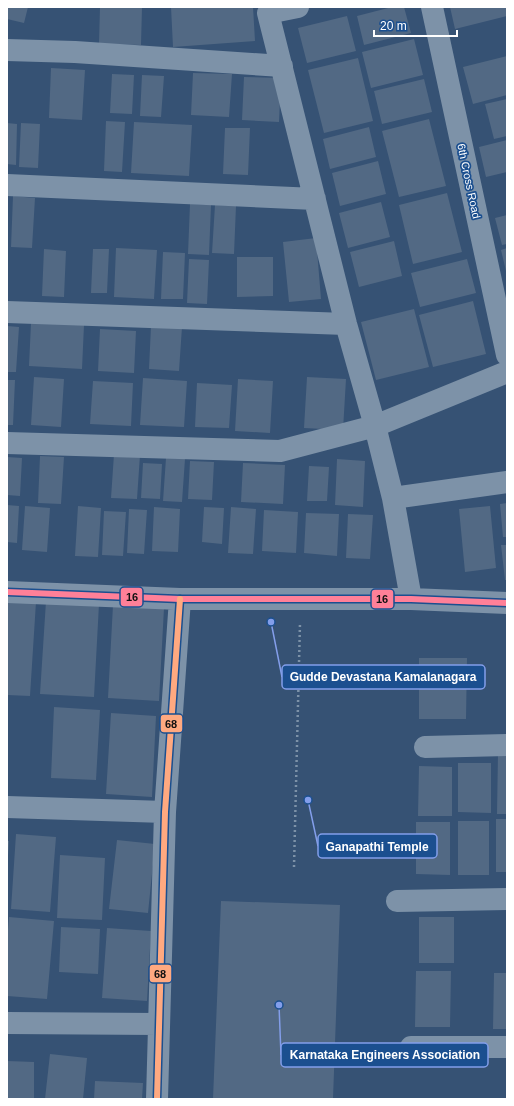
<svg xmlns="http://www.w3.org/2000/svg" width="514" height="1106" viewBox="0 0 514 1106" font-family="Helvetica,sans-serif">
<rect width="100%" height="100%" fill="#365274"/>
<path fill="#526984" d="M7 7H28L24 23 7 19Z
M100 7H142L141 45 99 44Z
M171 7H253L255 41 173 47Z
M392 7H404L411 33 364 45 357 16Z
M450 7H507V16L455 29Z
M347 16 356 51 307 63 298 28Z
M414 39 423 75 371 88 362 52Z
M507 56V95L473 104 463 67Z
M358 58 373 121 324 133 308 70Z
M51 68 85 70 82 120 49 118Z
M193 73 232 74 229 117 191 115Z
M112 74 134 75 132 114 110 113Z
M142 75 164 76 161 117 140 116Z
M244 77 281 78 279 122 242 120Z
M424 79 432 112 382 124 374 91Z
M507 99V136L494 139 485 104Z
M429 119 446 186 399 197 382 131Z
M106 121 125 122 122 172 104 171Z
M134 122 192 125 189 176 131 173Z
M7 123 17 124 16 165 7 164Z
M21 123 40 124 38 168 19 167Z
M369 127 376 157 330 169 323 139Z
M225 128H250L248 175 223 174Z
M507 140V172L486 177 479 147Z
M378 161 386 194 340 206 332 173Z
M447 193 462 252 413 264 399 205Z
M13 196 35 198 32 248 11 247Z
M381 202 390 237 348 248 339 213Z
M190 204 211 205 209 255 188 254Z
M215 205 236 206 234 254 212 253Z
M507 215V244L502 245 495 218Z
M316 238 321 299 289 302 283 242Z
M394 241 402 276 359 287 350 252Z
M116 248 157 250 154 299 114 297Z
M507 248V271H506L501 250Z
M44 249 66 251 64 297 42 296Z
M93 249H109L107 293H91Z
M163 252 185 253 183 299H161Z
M237 257H273V296L237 297Z
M189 259 209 260 207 304 187 303Z
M467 259 476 293 420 307 411 273Z
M473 301 486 354 433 367 419 315Z
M414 309 429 367 376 380 361 322Z
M31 323 84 325 82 369 29 366Z
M7 326 19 327 16 372H7Z
M151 326 182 327 179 371 149 369Z
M100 329 136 331 134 373 98 371Z
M34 377 64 379 61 427 31 425Z
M307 377 346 379 343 430 304 428Z
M143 378 187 381 184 427 140 425Z
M238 379 273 381 270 433 235 431Z
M7 380H15L13 425H7Z
M93 381 133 383 131 426 90 424Z
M197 383 232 385 229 428 195 427Z
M114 454 140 455 137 499 111 498Z
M40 456 64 457 61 504 38 503Z
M7 457 22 458 20 496 7 495Z
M166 458 185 459 182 502 163 501Z
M337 459 365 461 363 507 335 505Z
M190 461 214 462 212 500 188 499Z
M143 463 162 464 160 499 141 498Z
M243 463 285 465 283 504 241 502Z
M309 466 329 467 327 501H307Z
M507 503V537H503L500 504Z
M7 505 19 506 17 543 7 542Z
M25 506 50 508 47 552 22 550Z
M78 506 101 508 98 557 75 556Z
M490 506 496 568 465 572 459 509Z
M154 507 180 509 178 552 152 551Z
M204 507 224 508 222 544 202 542Z
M231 507 256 509 253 554 228 553Z
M129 509 147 510 144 554 127 553Z
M264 510 298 512 296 553 262 551Z
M104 511 126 512 123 556 102 555Z
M306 513 339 514 337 556 304 553Z
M348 514 373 515 370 559 346 558Z
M501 545H507V580H505Z
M7 601 36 602 30 696 7 695Z
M46 601 99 604 94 697 40 694Z
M113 605 164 608 159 701 108 698Z
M419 658H467L466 719H419Z
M54 707 100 710 96 780 51 778Z
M111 713 156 716 152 797 106 794Z
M498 753H507V814H497Z
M458 763H491V813L458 812Z
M419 766 452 767V816H418Z
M496 819H507V872H496Z
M458 821H489V875H458Z
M416 822H450V875L416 874Z
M16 834 56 837 50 912 11 909Z
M117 840 155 844 148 913 109 909Z
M7 841H9L8 856H7Z
M60 855 105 858 102 920 57 918Z
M221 901 340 905 333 1099H213Z
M9 917 54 921 47 999 7 996V943Z
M419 917H454V963H419Z
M61 927 100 929 98 974 59 972Z
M107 928 151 931 147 1001 102 998Z
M416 971H451L450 1027H415Z
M494 973H507V1029H493Z
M50 1054 87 1058 83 1099H45Z
M7 1061 34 1062V1099H7Z
M95 1081 143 1083 142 1099H94Z"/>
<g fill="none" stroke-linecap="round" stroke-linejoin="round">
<path stroke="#7d92a8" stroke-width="2.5" stroke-dasharray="2 3" stroke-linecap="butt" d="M294 867 300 623"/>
<path stroke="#7d92a8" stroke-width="22" d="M298 7 268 13 346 324 375 426 393 498 411 599
M432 7 507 355
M7 50 75 52 282 66
M7 185 315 199
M7 312 346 324
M7 443 280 451 375 426 507 372
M393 498 507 482
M7 592 180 599H411L507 603
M425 747 507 745
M7 807 165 812
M397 901 507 899
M7 1023 158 1024
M411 1047H507
M157 1099 165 812 180 599"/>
<g stroke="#1b4f8f" stroke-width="9">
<path id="bus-1" d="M7 592 180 599H411L507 603"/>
</g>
<g stroke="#1b4f8f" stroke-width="9">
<path id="bus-2" d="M157 1099 165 812 180 599"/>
</g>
<use href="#bus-1" stroke="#ff8098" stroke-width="6"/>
<use href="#bus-2" stroke="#ffa980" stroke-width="6"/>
</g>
<g text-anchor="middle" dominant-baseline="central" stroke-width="3.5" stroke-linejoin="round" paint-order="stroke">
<g font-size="11" fill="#fff" stroke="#1b4f8f">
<text transform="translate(469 181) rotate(78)">6th Cross Road</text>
</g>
</g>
<path fill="none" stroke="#839eea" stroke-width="1.5" d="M271 622L282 677M308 800L318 846M279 1005L281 1055"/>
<g fill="#839eea" stroke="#1b4f8f" stroke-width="1.5">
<circle cx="271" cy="622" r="4"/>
<circle cx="308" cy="800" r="4"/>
<circle cx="279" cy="1005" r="4"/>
</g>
<g fill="#1b4f8f" stroke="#839eea" stroke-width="1.5">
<rect x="282" y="665" width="203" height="24" rx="4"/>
<rect x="318" y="834" width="119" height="24" rx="4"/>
<rect x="281" y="1043" width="207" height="24" rx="4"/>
</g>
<g font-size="12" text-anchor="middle" font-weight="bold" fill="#fff">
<text x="383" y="681">Gudde Devastana Kamalanagara</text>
<text x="377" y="851">Ganapathi Temple</text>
<text x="385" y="1059">Karnataka Engineers Association</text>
</g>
<g stroke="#1b4f8f" stroke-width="1.5">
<rect x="120" y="587" width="23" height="20" rx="4" fill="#ff8098"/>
<rect x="371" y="589" width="23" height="20" rx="4" fill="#ff8098"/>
<rect x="160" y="714" width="23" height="19" rx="4" fill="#ffa980"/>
<rect x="149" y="964" width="23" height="19" rx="4" fill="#ffa980"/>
</g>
<g font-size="11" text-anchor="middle" font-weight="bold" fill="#111">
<text x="132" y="601">16</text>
<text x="382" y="603">16</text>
<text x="171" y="728">68</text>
<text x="160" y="978">68</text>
</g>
<rect width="514" height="1106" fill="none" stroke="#ffffff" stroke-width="16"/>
<path d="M374 30v6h83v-6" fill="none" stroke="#ffffff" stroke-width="2"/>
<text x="380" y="30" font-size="12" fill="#ffffff" stroke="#1b4f8f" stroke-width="3" paint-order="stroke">20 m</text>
</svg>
